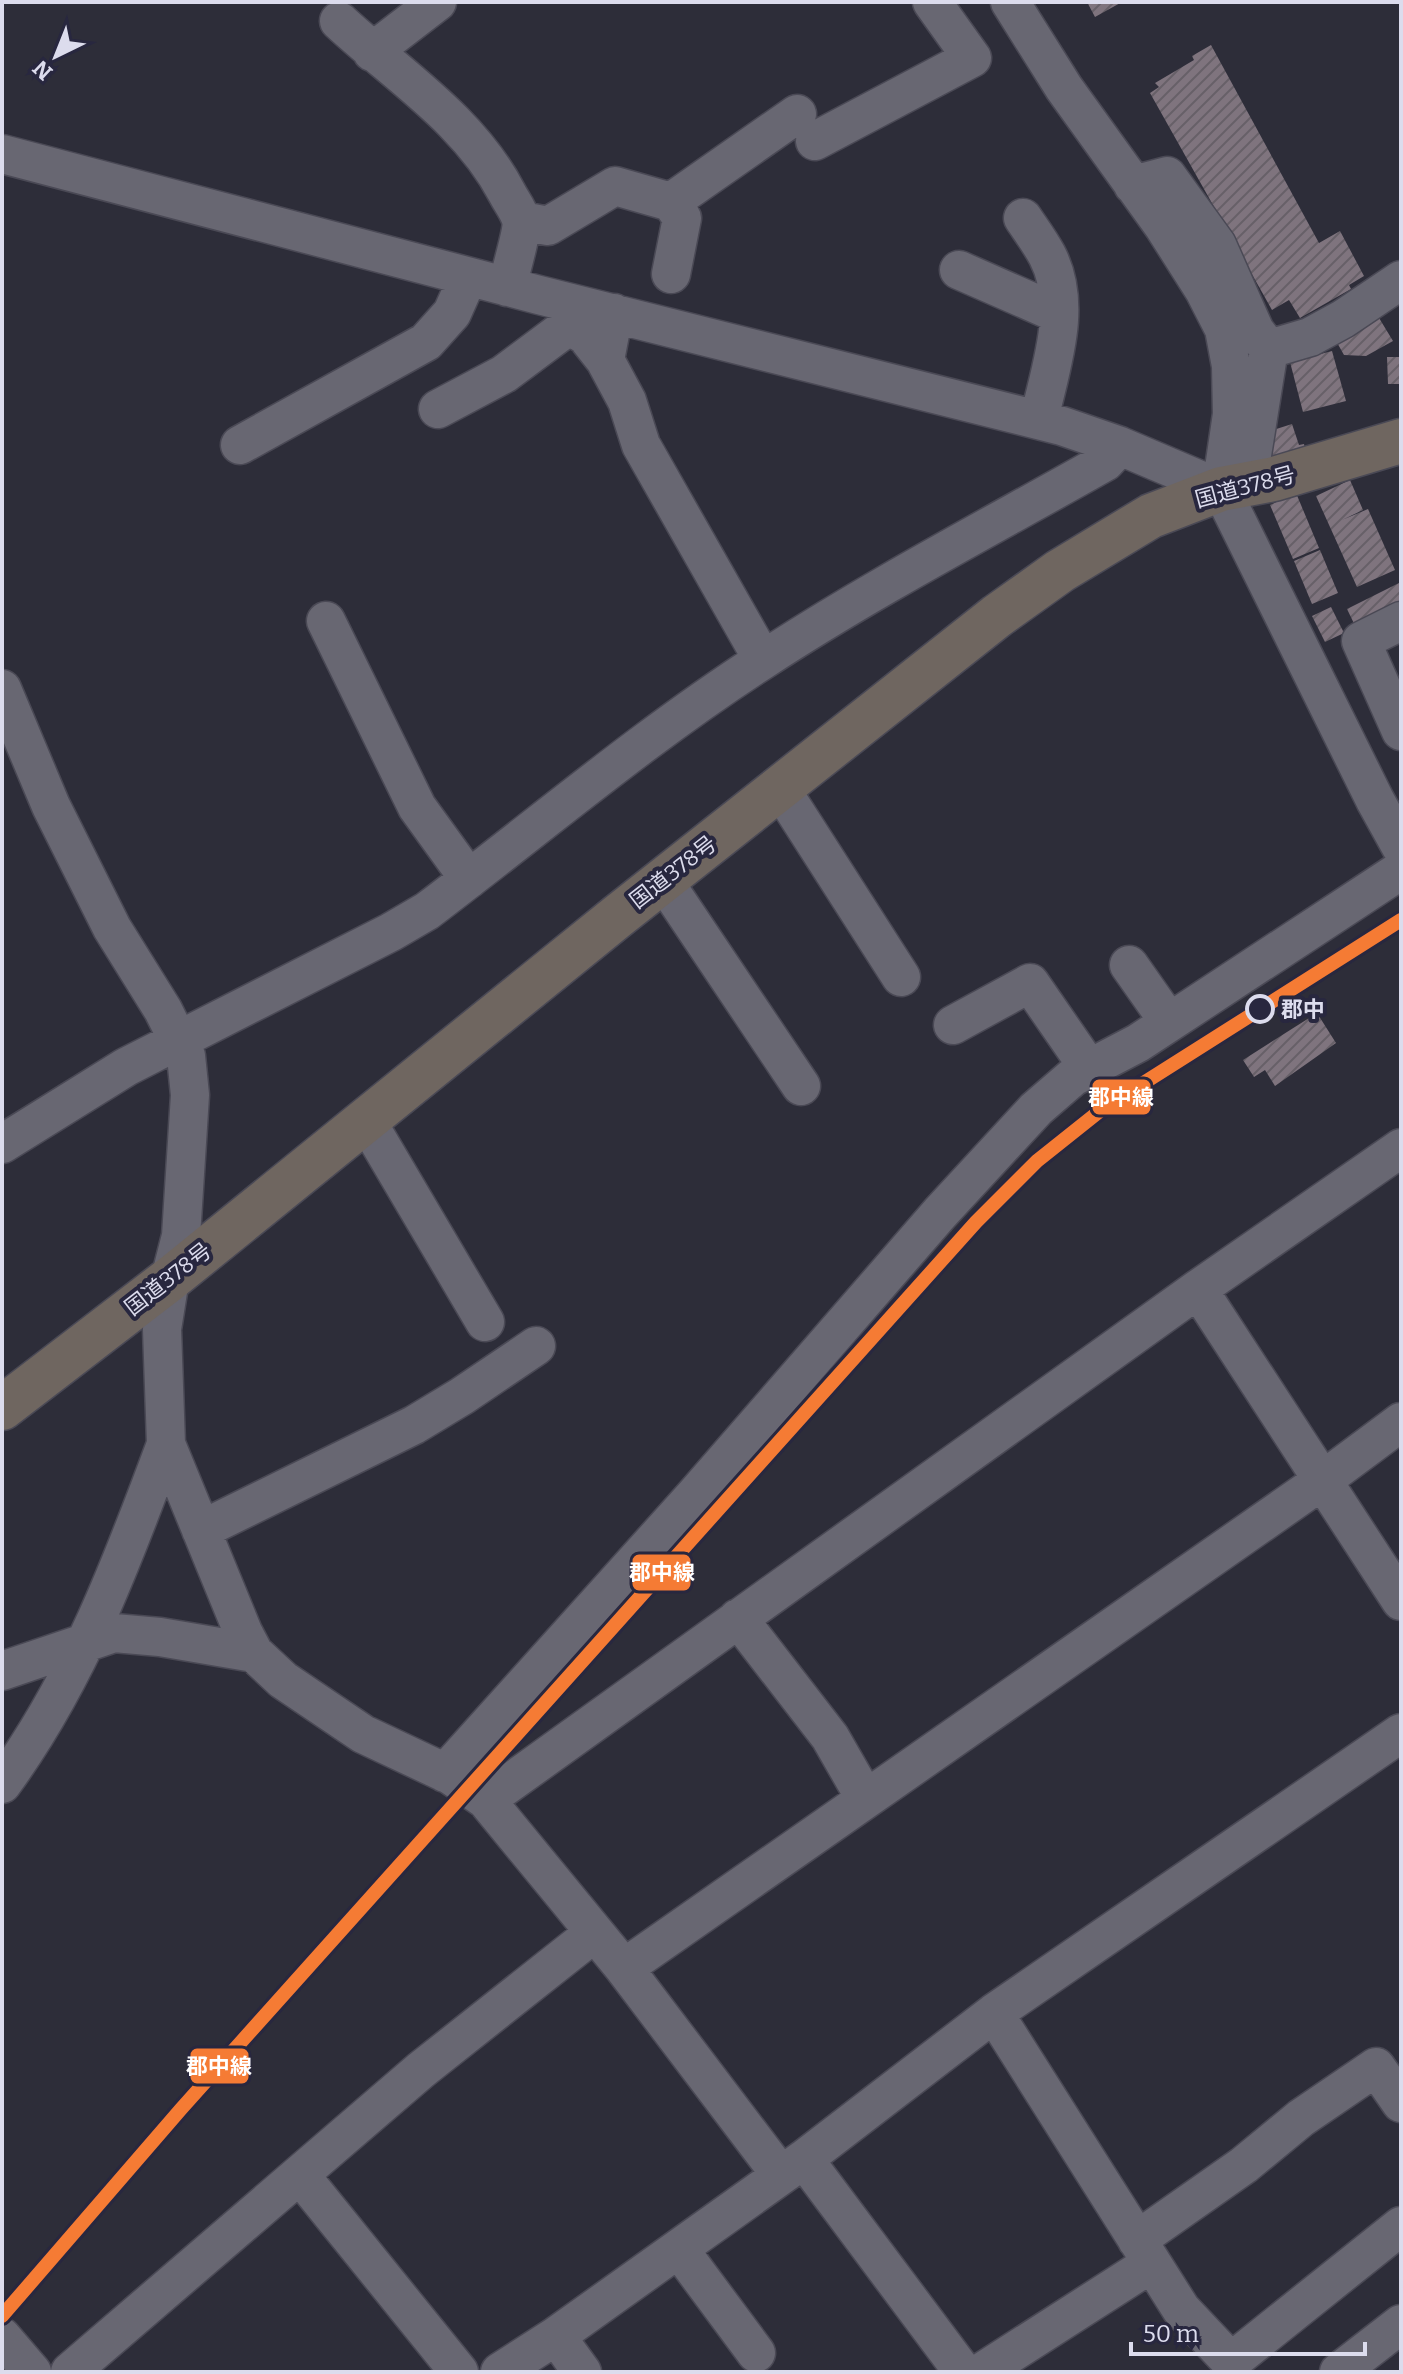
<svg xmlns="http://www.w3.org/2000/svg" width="1403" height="2374" viewBox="0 0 1403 2374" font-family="Bitter,'Noto Sans JP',serif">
<defs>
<pattern id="building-hatch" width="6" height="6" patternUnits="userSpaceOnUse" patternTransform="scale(2)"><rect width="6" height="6" fill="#7f747e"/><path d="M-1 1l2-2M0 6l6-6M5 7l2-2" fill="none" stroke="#676068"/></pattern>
</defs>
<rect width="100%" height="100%" fill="#2d2d39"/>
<path fill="url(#building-hatch)" d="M1087 2H1122L1095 17Z
M1211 45 1319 243 1340 231 1364 276 1349 285 1351 289 1300 318 1289 300 1272 310 1150 93 1159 87 1155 83 1194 60 1192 56Z
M1373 308 1393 341 1366 356 1344 355 1331 332Z
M1332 351 1346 401 1303 412 1290 362Z
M1387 357H1401V384H1388Z
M1292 424 1299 445 1304 444 1305 449 1263 462 1264 433Z
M1350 480 1363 510 1342 520 1368 509 1395 570 1357 587 1316 496Z
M1296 493 1319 548 1293 559 1270 505Z
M1320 550 1338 593 1312 604 1294 561Z
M1401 582V618L1361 638 1347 609Z
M1331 607 1344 633 1325 642 1312 616Z
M1317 1013 1336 1043 1275 1086 1265 1070 1254 1077 1243 1060Z"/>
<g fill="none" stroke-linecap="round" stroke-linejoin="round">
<g stroke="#4a4955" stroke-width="41">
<path id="street" d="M1010 2 1064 88 1164 227 1204 290 1224 329 1231 366 1232 414 1221 489 1375 800 1401 847
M339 21C397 75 469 120 507 193 511 201 519 211 521 220 523 230 510 274 507 287
M372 52 437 2
M815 141 972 58 932 2
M2 154 539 295 1062 426 1120 446 1221 489
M1133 185 1167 176 1217 245 1255 331 1269 349
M671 202 797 114
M1023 218C1031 230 1040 242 1047 255 1074 306 1050 368 1039 420
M522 221 548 226 615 186 671 202 682 218 671 274
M959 270 1059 314
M614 313 605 360 627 401 641 445 763 660
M438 409 504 374 563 330 574 328 586 336 605 360
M240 445 426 342 452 313 468 277
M1233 475 1252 455 1269 349 1310 337 1343 319 1401 280
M326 621 417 807 469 879
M1401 621 1361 641 1401 731
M2 689 51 806 112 928 163 1010 186 1056 190 1095 181 1236 170 1279 162 1329 166 1444 243 1632 254 1653 283 1680 363 1734 450 1775 486 1800 624 1968 780 2174
M780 788 901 977
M663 880 801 1086
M1129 965 1169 1022
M953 1025 1030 983 1088 1067
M366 1120 485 1322
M2 1144 126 1067 391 932 427 911C538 827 645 736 763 660 873 588 990 527 1105 462L1120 446
M1198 1289 1401 1601
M201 1530 414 1425 462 1396 536 1346
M738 1618 830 1737 865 1798
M2 1671 114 1633 160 1637 254 1653
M445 1773 696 1494 940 1213 1036 1109 1073 1077 1138 1043 1401 870
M2 1784C78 1680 122 1563 166 1444
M486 1800 1198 1289 1401 1148
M624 1968 1323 1480 1401 1422
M994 2013 1181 2309 1231 2362 1233 2372
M804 2159 963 2372
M300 2175 459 2372
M1137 2240 1244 2165 1301 2118 1376 2067 1401 2103
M679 2249 756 2353
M556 2336 582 2372
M2 2337 32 2372
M1231 2362 1401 2226
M70 2372 421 2070 594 1933
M500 2372 556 2336 804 2159 994 2013 1401 1733
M982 2372 1152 2263
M1339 2372 1401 2324"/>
</g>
<g stroke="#4a4955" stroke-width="47">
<path id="highway" d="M2 1408 170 1279 618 916 997 616 1060 571 1151 516 1221 489 1274 479 1401 441"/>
</g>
<use href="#street" stroke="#686772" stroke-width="38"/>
<use href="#highway" stroke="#6f6660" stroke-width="44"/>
<g stroke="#28273f" stroke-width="20">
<path id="rail-1" d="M2 2316 181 2109 976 1222 1037 1161 1101 1110 1401 920"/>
</g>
<use href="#rail-1" stroke="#f57b34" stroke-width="14"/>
</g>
<circle fill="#28273f" stroke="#dcdced" stroke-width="4" cx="1260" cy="1009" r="13"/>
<g text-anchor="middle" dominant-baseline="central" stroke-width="8" stroke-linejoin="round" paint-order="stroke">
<g font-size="22" fill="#dcdced" stroke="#28273f">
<text transform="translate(1245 487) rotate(-15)">国道378号</text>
<text transform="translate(673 872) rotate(-38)">国道378号</text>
<text transform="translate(168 1279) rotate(-38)">国道378号</text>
</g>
<g font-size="22" font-weight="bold" fill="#dcdced" stroke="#28273f" text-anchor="start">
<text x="1281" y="1009">郡中</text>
</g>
</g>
<g stroke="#28273f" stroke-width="3">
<rect x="1091" y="1078" width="61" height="38" rx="8" fill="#f57b34"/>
<rect x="631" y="1553" width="61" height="39" rx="8" fill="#f57b34"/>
<rect x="189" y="2047" width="61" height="38" rx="8" fill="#f57b34"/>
</g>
<g font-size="22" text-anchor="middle" font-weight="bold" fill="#fff">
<text x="1121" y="1105">郡中線</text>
<text x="662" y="1580">郡中線</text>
<text x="219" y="2074">郡中線</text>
</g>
<rect width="1403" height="2374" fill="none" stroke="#dcdced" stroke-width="8"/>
<g transform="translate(56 56) rotate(223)" stroke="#28273f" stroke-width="6" paint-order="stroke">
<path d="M0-6L14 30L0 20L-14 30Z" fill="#dcdced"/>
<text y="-12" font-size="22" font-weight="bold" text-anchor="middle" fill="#dcdced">N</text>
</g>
<path d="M1131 2342v12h234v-12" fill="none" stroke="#dcdced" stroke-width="4"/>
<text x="1143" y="2342" font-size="24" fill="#dcdced" stroke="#28273f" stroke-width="6" paint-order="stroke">50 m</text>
</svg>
